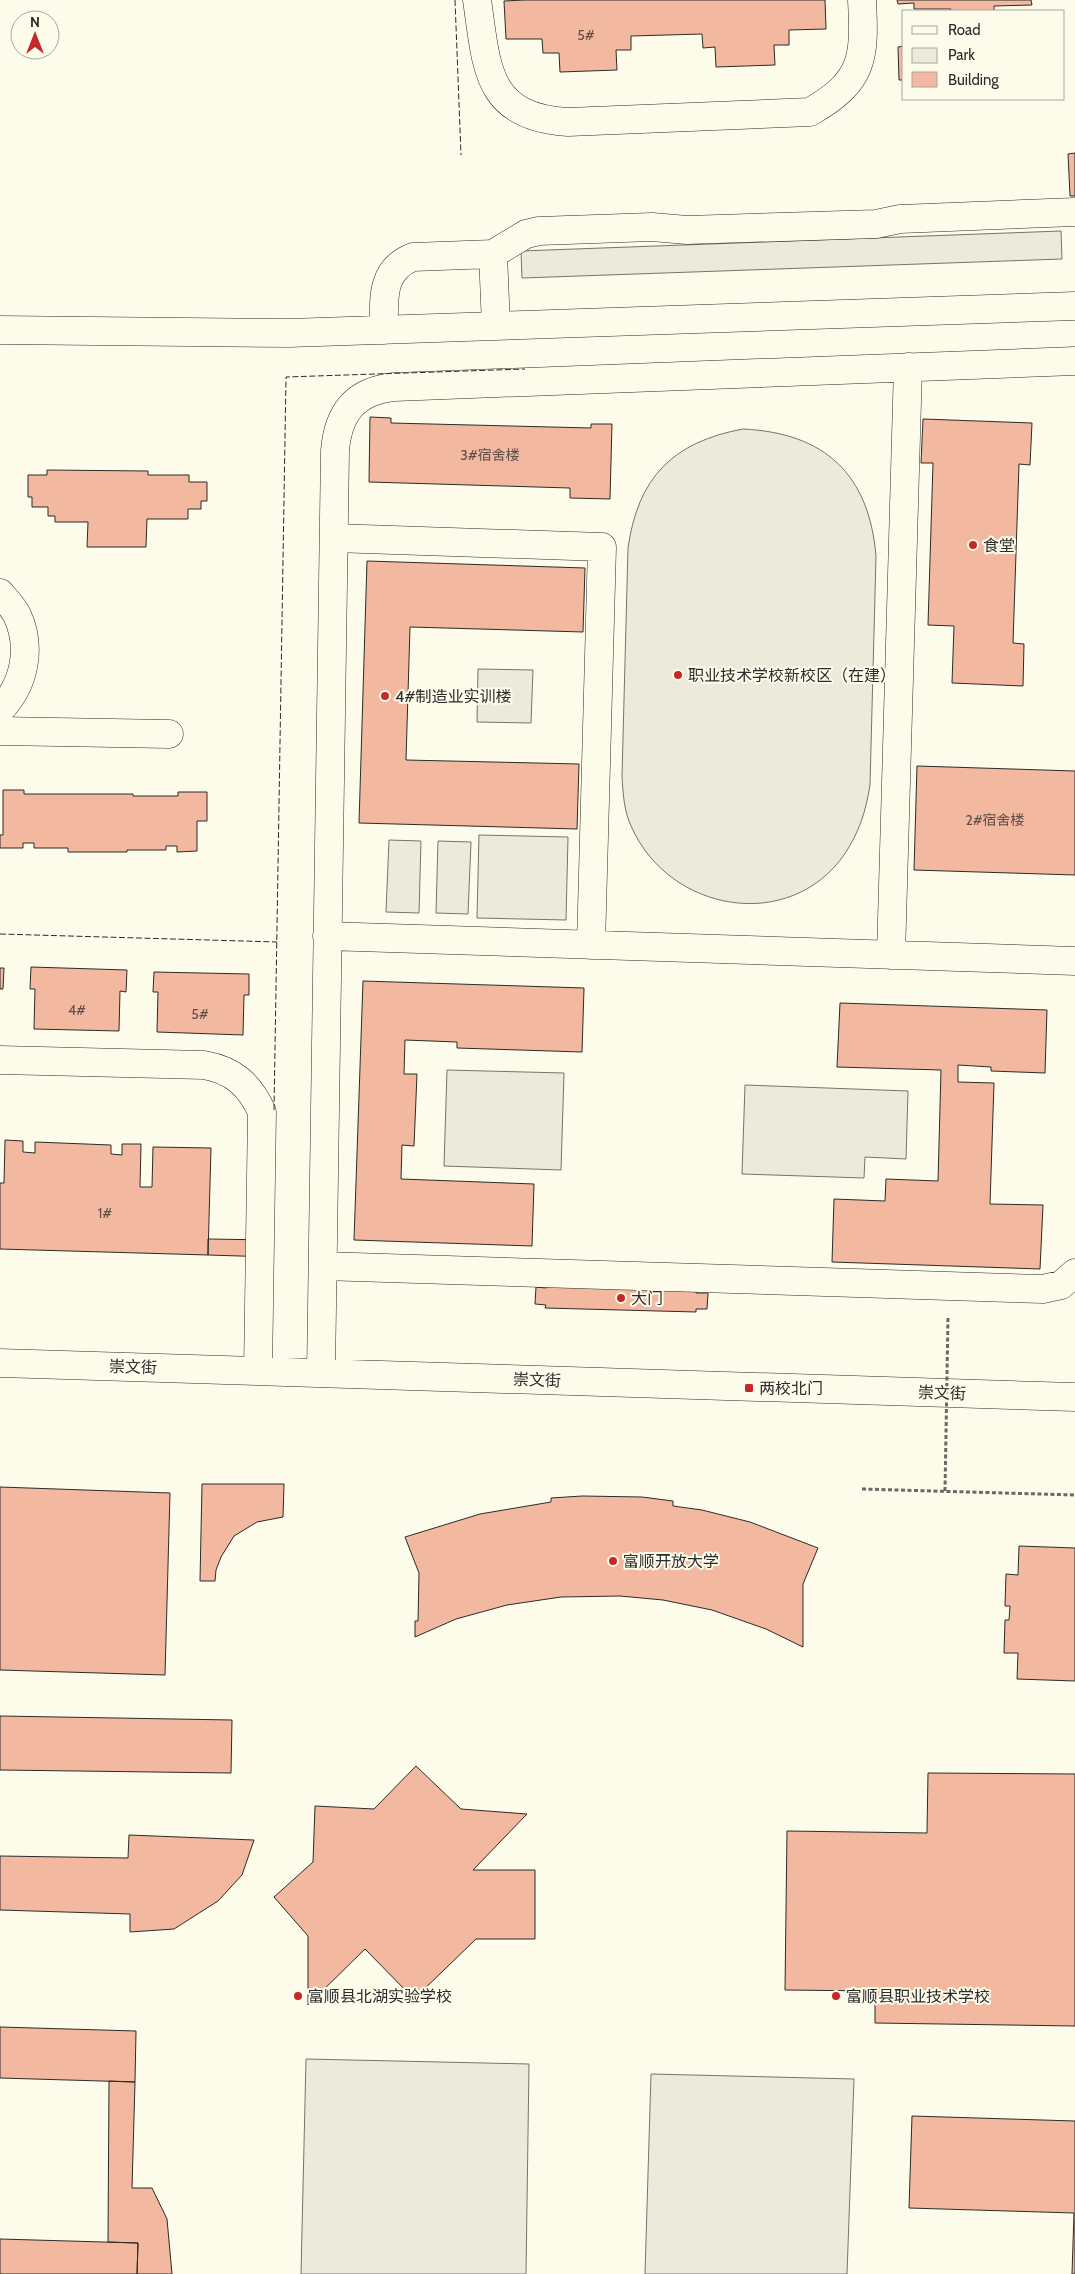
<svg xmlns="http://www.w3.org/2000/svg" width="1075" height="2274" viewBox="0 0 1075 2274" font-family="Cabin,'Noto Sans SC',sans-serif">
<rect width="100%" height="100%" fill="#fdfbea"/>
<path fill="#ecebdb" stroke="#74746e" d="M743 429C825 433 869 474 876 556L870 785C866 811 859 833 844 855 789 933 670 912 632 828 624 812 623 794 622 776L628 548C638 477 673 442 743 429Z
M478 669 533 670 531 723 477 722Z
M479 835 568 837 566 920 477 918Z
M389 840 421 841 419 913 386 912Z
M438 841 471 842 468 914 436 913Z
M447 1070 564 1073 561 1170 444 1166Z
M745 1085 908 1091 906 1159 865 1157 864 1178 742 1174Z
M306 2059 529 2064 526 2274H301Z
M651 2074 854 2079 847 2274H645Z"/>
<path fill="#eceadb" stroke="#74746e" d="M1061 231 1062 259 522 278 521 251Z"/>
<path fill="#f2b8a0" stroke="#2b2b2b" d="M525 0H825L826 29 789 30V45H774L775 65 716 67 715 47 703 48 702 34 631 36V50H616L617 70 560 72 559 53H543L542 39H506L504 1Z
M897 0H1031L1032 5 994 6V11H951V9H914V3L898 4Z
M904 46V80H899L898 47Z
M1075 153V196H1070L1068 154Z
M370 417 391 418V423L591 428V424H612L610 499 570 498V488L369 482Z
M923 419 1032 423 1030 465 1019 464 1013 643 1024 644 1023 686 952 683 954 626 928 625 933 463H921Z
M47 470 148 471V475H189V482H207V501H201V509H188V519H147L146 547H87L88 522H55V516H48V507H32V497H28V475H47Z
M367 561 585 568 583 632 410 627 406 760 579 764 577 829 359 823Z
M917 766 1075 771V875L914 870Z
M3 790H24V794H133V796H178V792H207V821H197V851L177 852V846H166V850H127V852H68V848H34V843H23V848H0V835H3Z
M31 967 127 970 126 992 120 991 119 1031 34 1029 35 989H30Z
M0 968H4L3 989H0Z
M154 972 249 974V995H244L243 1035 157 1032 158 992H153Z
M363 981 584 988 582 1052 457 1048V1042L405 1040 404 1074H417L414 1146 402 1145 401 1179 534 1184 532 1246 354 1240Z
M840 1003 1047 1010 1045 1073 991 1071V1067L958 1065V1082L994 1083 990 1204 1043 1205 1040 1269 832 1262 834 1199 885 1201 886 1179 938 1181 941 1070 837 1067Z
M5 1140 23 1141V1152L35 1153V1142L111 1145V1154L122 1155V1144H141L140 1187H152L153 1147 211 1148 208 1255 0 1249V1183H4Z
M208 1239 272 1240V1257L208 1255Z
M546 1285 696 1290V1293H708L707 1309H696V1312L545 1308 546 1305 535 1304 536 1287 546 1288Z
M202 1484H284L283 1517 257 1522 234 1536 221 1557 216 1570 215 1581H200Z
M0 1487 170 1493 165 1675 0 1670Z
M582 1496 642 1497 673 1501V1506L702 1510 750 1522 818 1548 803 1584V1647L766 1629 712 1610 663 1600 620 1596 561 1597 507 1605 456 1619 415 1637V1621H418L419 1573 405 1537 480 1514 551 1502V1498Z
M1019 1546 1075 1548V1681L1017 1679 1018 1653H1004L1005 1620H1009L1010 1606H1005L1006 1574 1018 1575Z
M0 1716 232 1720 231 1773 0 1770Z
M416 1766 461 1809 527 1814 473 1870H535V1939H476L414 1999 365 1949 308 2005V1936L274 1897 313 1862 315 1806 374 1809Z
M928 1773 1075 1774V2026L875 2023V1991L785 1990 787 1831 927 1833Z
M129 1835 254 1840 242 1875 218 1901 174 1929 130 1932V1914L0 1910V1856L128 1858Z
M0 2027 136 2031 135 2082 0 2078Z
M109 2081 135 2082 132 2188H152L167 2219 172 2274H137L138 2243 108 2242Z
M912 2116 1075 2121V2274H1072L1074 2213 909 2208Z
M0 2239 138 2243 137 2274H0Z"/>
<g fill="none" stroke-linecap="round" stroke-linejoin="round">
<g stroke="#2b2b2b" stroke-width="29">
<path id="minor" d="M477 0C487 67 485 117 568 122L810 112C864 81 865 58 862 0
M493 254 496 326
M0 330 289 333 1075 306
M384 330C384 300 380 270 413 257L493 254 526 234 539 231 652 227 687 230 876 224 900 219 1075 212
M334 538 602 547 591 945
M0 593C6 600 13 607 17 615 32 647 25 684 0 710
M0 731 169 734
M327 936 1075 961
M891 955 908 367
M0 1060 204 1065C233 1070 250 1085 262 1112L258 1371
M323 1266 1043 1289 1061 1285 1075 1273
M0 1363 1075 1397
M321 1373 335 451C338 413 355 391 394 387L1075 361"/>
</g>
<path stroke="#6a6964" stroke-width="3" stroke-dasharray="4 2.5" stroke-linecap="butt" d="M862 1489 1075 1495"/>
<use href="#minor" stroke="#fdfbea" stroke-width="28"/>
<path stroke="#6a6964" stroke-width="3" stroke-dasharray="4 2.5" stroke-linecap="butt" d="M945 1491 948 1317"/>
<path stroke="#2b2b2b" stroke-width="1" stroke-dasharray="6 2.5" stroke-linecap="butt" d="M455 0 461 155
M0 934 277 942
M274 1110 286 377 525 369"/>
</g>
<g fill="#c62828" stroke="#fdfbea" stroke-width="2">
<circle cx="973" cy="545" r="5"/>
<circle cx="678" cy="675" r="5"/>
<circle cx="385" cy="696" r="5"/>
<circle cx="621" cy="1298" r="5"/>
<rect x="744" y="1383" width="10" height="10" rx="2.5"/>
<circle cx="613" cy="1561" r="5"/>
<circle cx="298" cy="1996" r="5"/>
<circle cx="836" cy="1996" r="5"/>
</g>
<g text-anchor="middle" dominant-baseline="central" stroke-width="4" stroke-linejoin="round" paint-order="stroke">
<g font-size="14" fill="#5d4e48">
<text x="586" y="35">5#</text>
<text x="490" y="455">3#宿舍楼</text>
<text x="995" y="820">2#宿舍楼</text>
<text x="77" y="1010">4#</text>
<text x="200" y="1014">5#</text>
<text x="105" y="1213">1#</text>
</g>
<g font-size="16" fill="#2b2b2b" stroke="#fdfbea" text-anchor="start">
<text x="983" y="545">食堂</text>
<text x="688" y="675">职业技术学校新校区（在建）</text>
<text x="395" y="696">4#制造业实训楼</text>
<text x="631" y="1298">大门</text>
<text x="759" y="1388">两校北门</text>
<text x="623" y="1561">富顺开放大学</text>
<text x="308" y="1996">富顺县北湖实验学校</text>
<text x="846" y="1996">富顺县职业技术学校</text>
</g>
<g font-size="16" fill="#2b2b2b" stroke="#fdfbea">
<text transform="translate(133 1367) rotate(2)">崇文街</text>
<text transform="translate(537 1380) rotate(2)">崇文街</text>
<text transform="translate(942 1393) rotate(2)">崇文街</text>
</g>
</g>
<rect x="902" y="10" width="162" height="90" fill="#fdfbea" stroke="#a9a89e"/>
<rect x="912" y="26" width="25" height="8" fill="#fdfbea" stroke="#a9a89e"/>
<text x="948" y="35" font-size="15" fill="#2b2b2b">Road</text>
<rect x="912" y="48" width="25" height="15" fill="#ecebdb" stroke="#a9a89e"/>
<text x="948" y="60" font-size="15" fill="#2b2b2b">Park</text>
<rect x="912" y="72" width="25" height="15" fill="#f2b8a0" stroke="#a9a89e"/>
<text x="948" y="85" font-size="15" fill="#2b2b2b">Building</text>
<g transform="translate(35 35)"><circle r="24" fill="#fdfbea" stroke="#a9a89e"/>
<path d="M0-4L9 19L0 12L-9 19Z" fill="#c62828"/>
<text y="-8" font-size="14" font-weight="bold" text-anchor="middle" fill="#2b2b2b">N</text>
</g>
</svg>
